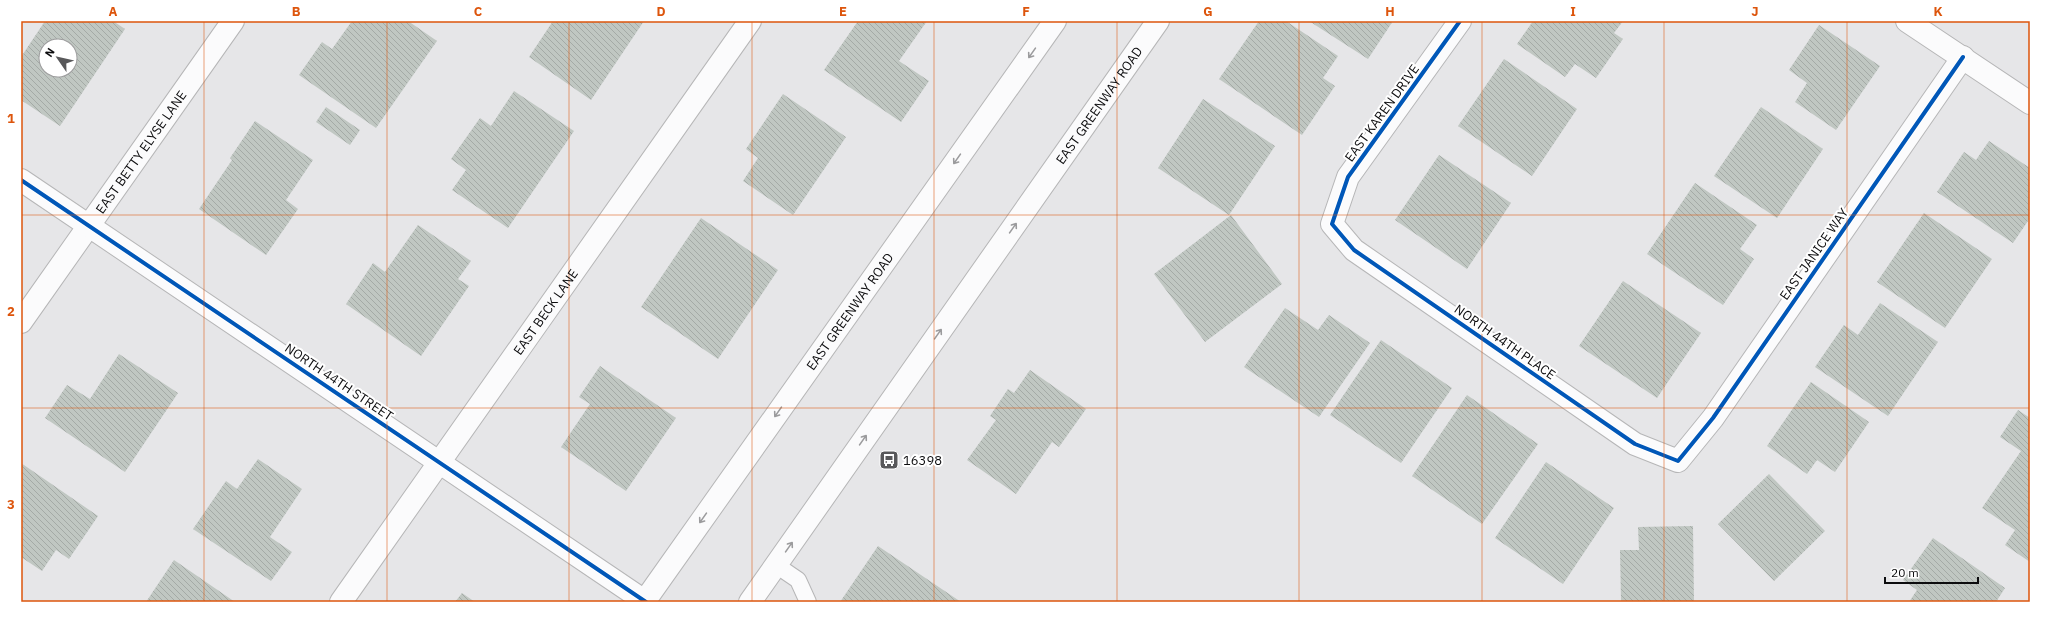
<svg xmlns="http://www.w3.org/2000/svg" width="2051" height="623" viewBox="0 0 2051 623" font-family="'IBM Plex Sans',sans-serif">
<defs>
<pattern id="building-back-hatch" width="6" height="6" patternUnits="userSpaceOnUse"><rect width="6" height="6" fill="#c0c7c2"/><path d="M-1 5l2 2M0 0l6 6M5-1l2 2" fill="none" stroke="#a4aaa6"/></pattern>
</defs>
<rect width="100%" height="100%" fill="#e6e6e8"/>
<path fill="url(#building-back-hatch)" fill-rule="evenodd" d="M45 21H113L125 29 60 126 21 100V57ZM46 46H70V70H46Z
M352 21H408L437 41 376 128 299 75 322 42 332 49Z
M553 21H644L591 100 529 57Z
M858 21H927L899 61 929 81 901 122 824 70Z
M1259 21H1286L1338 56 1323 78 1335 86 1302 135 1219 79Z
M1309 21H1393L1368 59Z
M1533 21H1623L1614 33 1623 39 1596 78 1575 64 1565 77 1517 44Z
M1819 25 1880 66 1836 130 1795 102 1807 83 1789 70Z
M1504 59 1577 109 1532 176 1458 126Z
M514 91 574 131 508 228 452 190 466 170 451 159 480 118 491 126Z
M783 94 846 137 793 215 743 181 758 158 746 149Z
M1203 99 1275 146 1229 215 1158 168Z
M326 107 360 130 350 145 316 122Z
M1761 107 1823 149 1777 218 1714 176Z
M255 121 313 160 286 200 298 209 266 255 199 209 232 160 230 158Z
M1989 141 2030 168V218L2013 243 1937 192 1964 152 1976 160Z
M1439 155 1511 203 1467 269 1395 220Z
M1695 183 1757 225 1740 249 1754 259 1723 305 1647 254Z
M1924 213 1992 259 1945 328 1877 282Z
M1231 215 1282 284 1205 342 1154 274Z
M701 218 778 270 718 359 641 307Z
M418 225 471 261 458 279 469 286 421 356 346 304 373 263 385 272Z
M1623 281 1701 333 1657 398 1579 346Z
M1880 303 1938 342 1888 416 1815 367 1844 325 1858 335Z
M1285 308 1318 330 1329 315 1370 343 1319 417 1244 367Z
M1381 340 1452 388 1401 463 1330 415Z
M119 354 178 393 125 472 45 418 67 385 90 399Z
M600 366 676 418 626 491 561 447 590 404 579 397Z
M1030 370 1086 409 1059 447 1052 442 1016 494 967 460 996 420 990 416 1008 389 1014 393Z
M1811 382 1869 422 1835 472 1817 460 1807 474 1767 446Z
M1467 395 1538 444 1482 524 1412 476Z
M2018 410 2030 418V562L2005 545 2015 530 1982 508 2021 451 2000 437Z
M258 459 302 489 270 537 292 552 271 581 193 529 226 481 237 489Z
M1546 462 1614 508 1563 584 1495 538Z
M21 463 98 516 69 559 56 550 42 571 21 557Z
M1769 474 1825 531 1774 581 1718 524Z
M1693 526 1694 602H1621L1620 550H1639L1638 527Z
M1933 538 2005 588 1996 602H1909L1917 590 1903 580Z
M878 546 961 602H840Z
M174 560 235 602H146Z
M462 593 475 602H455Z"/>
<g fill="none" stroke-linecap="round" stroke-linejoin="round">
<g stroke="#b6b6b7" stroke-width="18">
<path id="service" d="M776 565 798 580 808 602"/>
</g>
<g stroke="#b6b6b7" stroke-width="24">
<g id="minor">
<path d="M1460 21 1348 177 1332 224 1354 250 1635 444 1678 461 1713 418 1963 57"/>
<path d="M1907 21 2030 103"/>
<path id="s1" d="M21 322 233 21"/>
<path id="s2" d="M341 602 750 21"/>
</g>
</g>
<g stroke="#b6b6b7" stroke-width="24">
<path id="tertiary" d="M21 180 646 602"/>
</g>
<g stroke="#b6b6b7" stroke-width="24">
<g id="secondary">
<path id="s3" d="M644 602 1055 21"/>
<path id="s4" d="M750 602 1158 21"/>
</g>
</g>
<use href="#service" stroke="#fbfbfc" stroke-width="16"/>
<use href="#minor" stroke="#fbfbfc" stroke-width="22"/>
<use href="#tertiary" stroke="#fbfbfc" stroke-width="22"/>
<use href="#secondary" stroke="#fbfbfc" stroke-width="22"/>
<g stroke="#fff" stroke-width="6">
<path id="cycleway" d="M1460 21 1348 177 1332 224 1354 250 1635 444 1678 461 1713 418 1963 57
M21 180 646 602"/>
</g>
<use href="#cycleway" stroke="#0057b8" stroke-width="4"/>
</g>
<defs><path id="oneway-shaft" d="M-6 0H5M1.5-3L5.5 0L1.5 3" fill="none" stroke-width="1.6" stroke-linecap="round" stroke-linejoin="round"/></defs>
<g stroke="#9b9b9d">
<use href="#oneway-shaft" transform="translate(1032 53) rotate(125)"/>
<use href="#oneway-shaft" transform="translate(957 159) rotate(125)"/>
<use href="#oneway-shaft" transform="translate(1013 228) rotate(-55)"/>
<use href="#oneway-shaft" transform="translate(938 334) rotate(-55)"/>
<use href="#oneway-shaft" transform="translate(778 412) rotate(125)"/>
<use href="#oneway-shaft" transform="translate(863 440) rotate(-55)"/>
<use href="#oneway-shaft" transform="translate(703 518) rotate(125)"/>
<use href="#oneway-shaft" transform="translate(789 547) rotate(-55)"/>
</g>
<path fill="none" stroke="#dd550c" stroke-width="1" stroke-opacity="0.55" d="M204 21V602M387 21V602M569 21V602M752 21V602M934 21V602M1117 21V602M1299 21V602M1482 21V602M1664 21V602M1847 21V602M21 215H2030M21 408H2030"/>
<defs>
<g id="bus-square" transform="scale(1)"><rect x="-9" y="-9" width="18" height="18" rx="4" fill="#58585a" stroke="#fff"/><path d="M-5-6H5V4H4V6H2V4H-2V6H-4V4H-5ZM-3.5-4V0h7V-4ZM-3.5 1.2v1.5H-2V1.2ZM2 1.2v1.5H3.5V1.2Z" fill="#fff"/></g>
</defs>
<g fill-rule="evenodd">
<use href="#bus-square" x="889" y="460"/>
</g>
<g text-anchor="middle" dominant-baseline="central" stroke-width="4" stroke-linejoin="round" paint-order="stroke">
<g font-size="13" fill="#0c0c0e" stroke="#fff">
<text stroke="none"><textPath href="#s4" startOffset="607">EAST GREENWAY ROAD</textPath></text>
<text transform="translate(1382 113) rotate(-54)">EAST KAREN DRIVE</text>
<text stroke="none"><textPath href="#s1" startOffset="208">EAST BETTY ELYSE LANE</textPath></text>
<text transform="translate(1814 254) rotate(-55)">EAST JANICE WAY</text>
<text stroke="none"><textPath href="#s2" startOffset="355">EAST BECK LANE</textPath></text>
<text stroke="none"><textPath href="#s3" startOffset="356">EAST GREENWAY ROAD</textPath></text>
<text transform="translate(1505 342) rotate(35)">NORTH 44TH PLACE</text>
<text transform="translate(339 382) rotate(34)">NORTH 44TH STREET</text>
</g>
<g font-size="13" fill="#0c0c0e" stroke="#fff" text-anchor="start">
<text x="903" y="460">16398</text>
</g>
</g>
<rect width="2051" height="623" fill="none" stroke="#ffffff" stroke-width="44"/>
<g transform="translate(58 58) rotate(304)"><circle r="19" fill="#ffffff" stroke="#9e9e9f"/>
<path d="M0-3L7 15L0 10L-7 15Z" fill="#58585a"/>
<text y="-6" font-size="11" font-weight="bold" text-anchor="middle" fill="#0c0c0e">N</text>
</g>
<path d="M1885 577v6h93v-6" fill="none" stroke="#0c0c0e" stroke-width="2"/>
<text x="1891" y="577" font-size="12" fill="#0c0c0e" stroke="#ffffff" stroke-width="3" paint-order="stroke">20 m</text>
<rect x="22" y="22" width="2007" height="579" fill="none" stroke="#dd550c" stroke-width="1.5"/>
<g font-size="13" text-anchor="middle" font-weight="bold" fill="#dd550c">
<text x="113" y="16">A</text>
<text x="296" y="16">B</text>
<text x="478" y="16">C</text>
<text x="661" y="16">D</text>
<text x="843" y="16">E</text>
<text x="1026" y="16">F</text>
<text x="1208" y="16">G</text>
<text x="1390" y="16">H</text>
<text x="1573" y="16">I</text>
<text x="1755" y="16">J</text>
<text x="1938" y="16">K</text>
<text x="11" y="123">1</text>
<text x="11" y="316">2</text>
<text x="11" y="509">3</text>
</g>
</svg>
